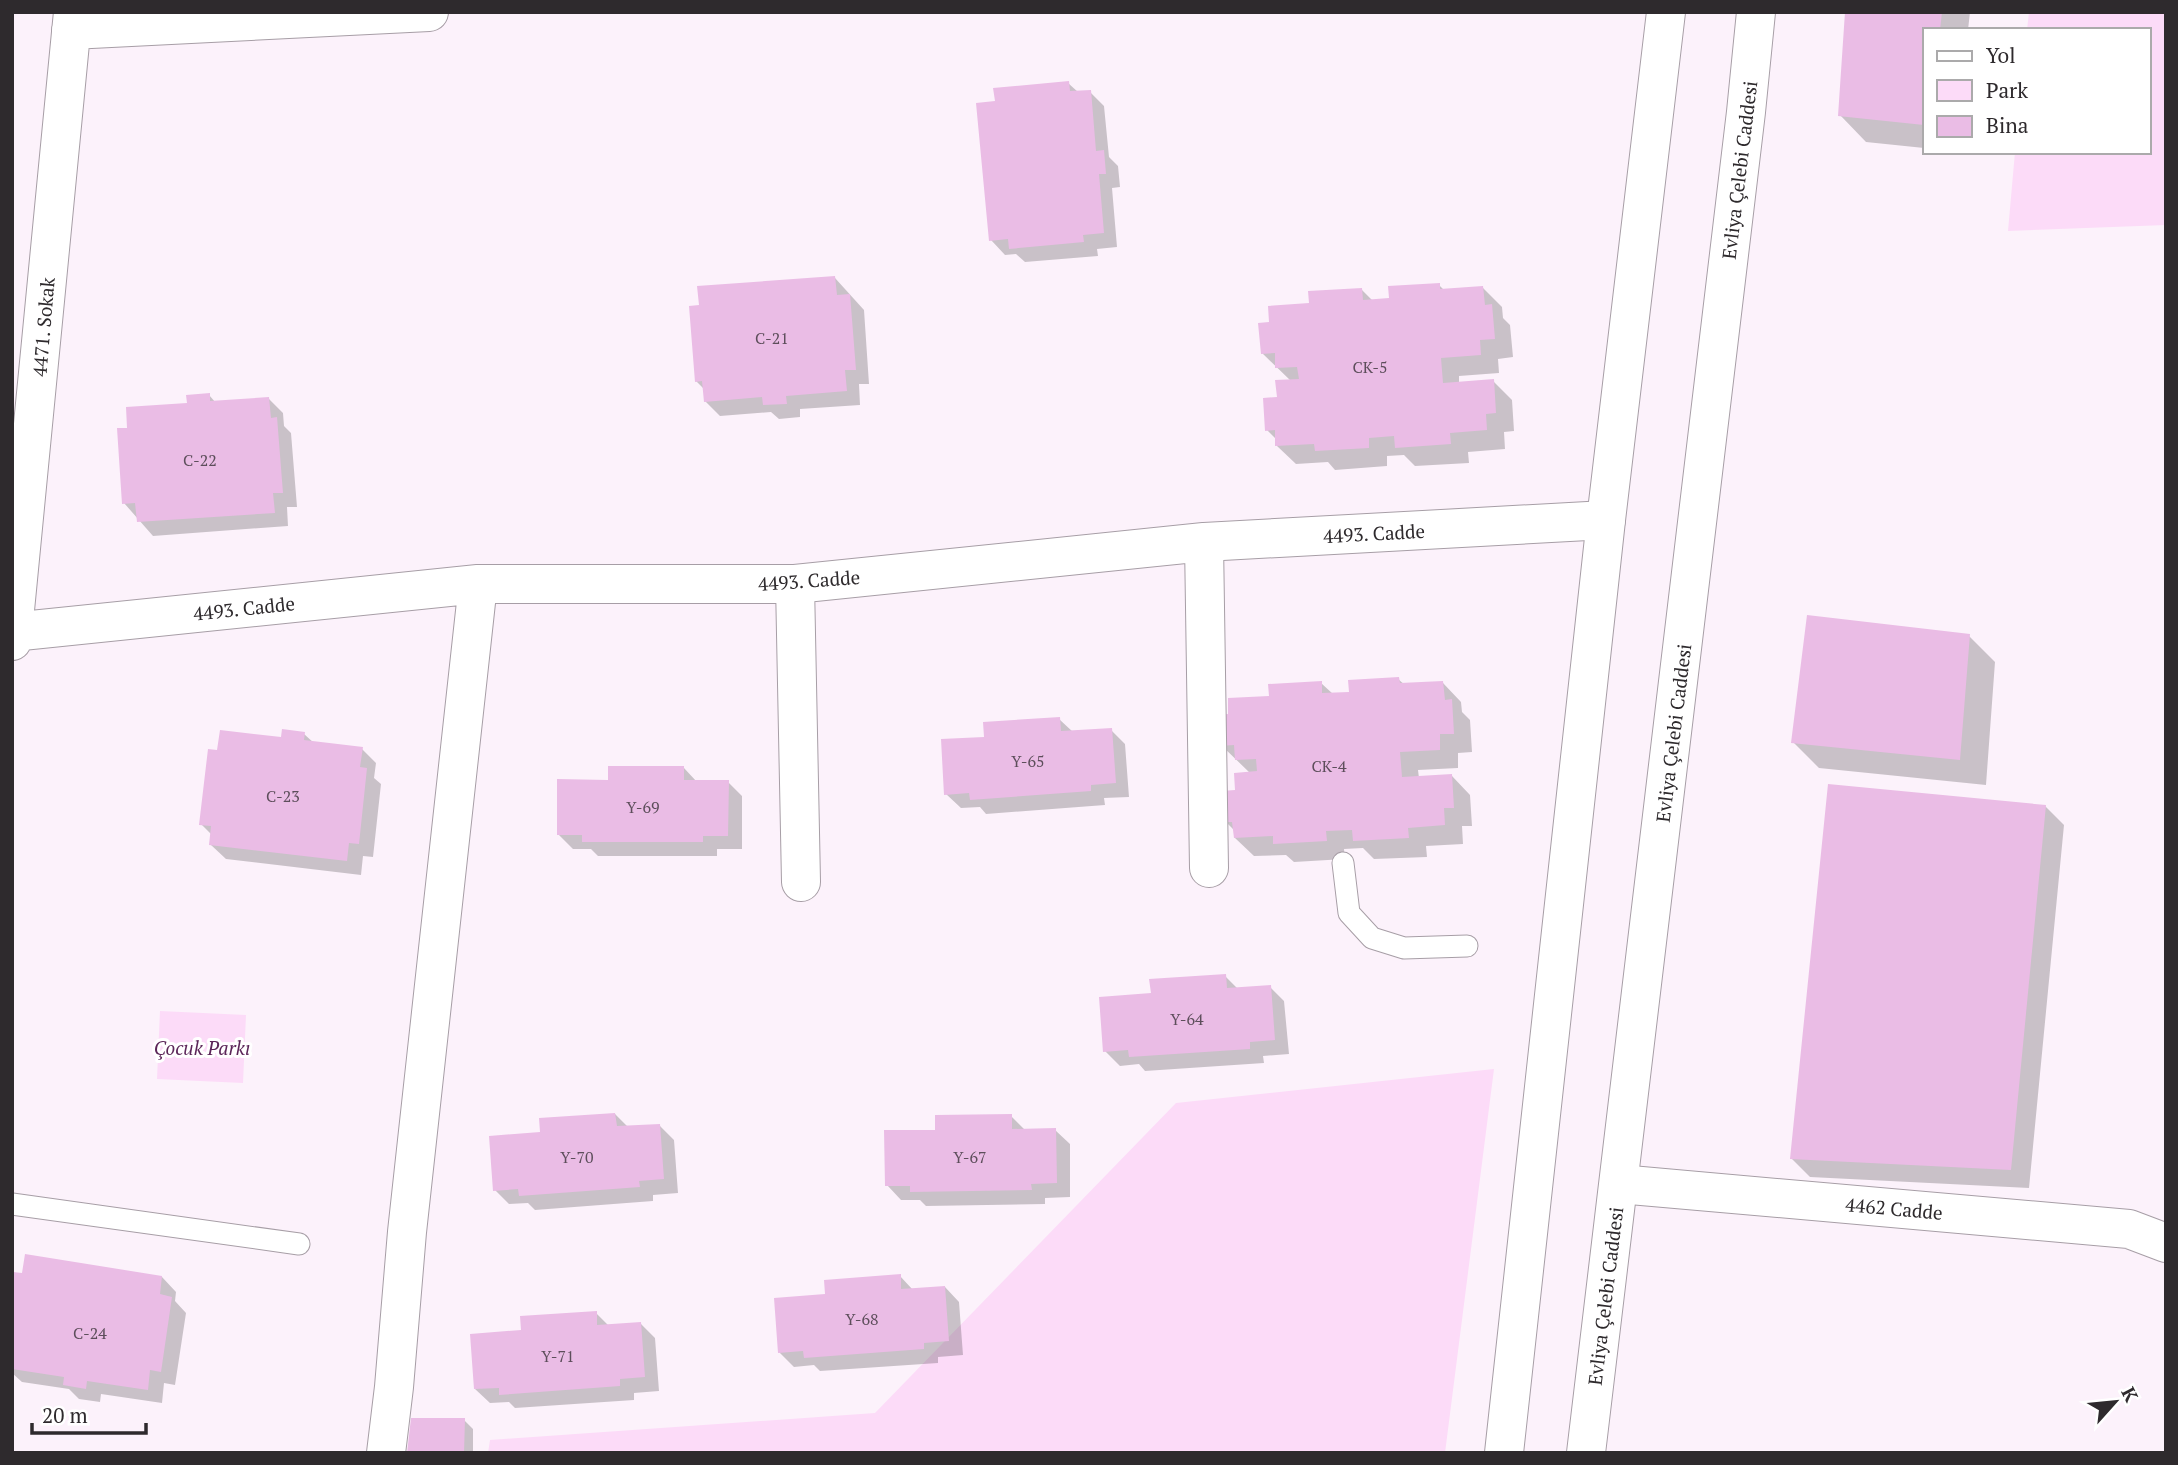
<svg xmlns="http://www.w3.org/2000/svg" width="2178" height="1465" viewBox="0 0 2178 1465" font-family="'PT Serif',serif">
<rect width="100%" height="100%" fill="#fcf2fb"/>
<path fill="#fcdbf8" d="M2029 12H2166V225L2008 231 2015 152H2148V30H2027Z
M160 1011 246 1015 243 1083 157 1079Z
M1494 1069 1445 1453H488L490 1440 875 1413 1176 1103Z"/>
<path fill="#0003" d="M1847 12H1970L1968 30H1924V148L1866 142 1840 115Z
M1068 83 1078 92H1090L1104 106 1109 157 1118 166 1120 187 1112 188 1117 247 1097 249 1098 256 1025 262 1016 254 1005 255 991 240 997 102Z
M835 278 864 310 869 384H859L860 405 800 409V417L779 419 771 412 720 416 705 401 704 389 696 381Z
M1439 285 1445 291 1483 288 1502 307 1503 318 1510 325 1513 357 1498 359 1499 373 1459 376V383L1493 381 1512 400 1514 431 1504 432 1505 449 1468 452 1469 463 1415 466 1404 455 1387 456V466L1335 470 1328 462 1296 464 1277 446V440L1267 430 1278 399 1291 381 1262 353 1271 324 1311 305 1361 289 1373 301 1391 299Z
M209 395 216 403 269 399 283 413 284 426 291 433 297 507H287L288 526 153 536 124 503 129 429Z
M1969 636 1995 662 1986 785 1819 768 1793 742Z
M1398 679 1405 685 1443 683 1461 702 1462 712 1470 720 1472 752 1458 753V768L1418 770 1419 778 1452 776 1470 795 1472 826H1462L1463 844 1426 846 1427 857 1374 859 1363 848 1344 849 1345 859 1294 862 1286 855 1254 856 1235 838V831L1225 821 1237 791 1250 773 1221 745 1230 716 1271 697 1321 683 1333 694 1351 693Z
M1059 719 1073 732 1111 730 1125 744 1129 797 1104 798 1105 805 986 814 980 807 961 808 946 794 986 738Z
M304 734 314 743 362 749 376 763 374 778 381 784 373 857 363 856 361 875 226 859 211 845 212 835 201 824 219 752Z
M684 768 697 782H728L742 796V849H717V856H598L591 849H573L558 834 610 782Z
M2045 806 2064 825 2029 1188 1810 1177 1792 1159Z
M1225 976 1238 989 1270 987 1284 1001 1289 1054 1263 1056 1264 1063 1145 1071 1139 1064 1120 1066 1105 1051 1153 995Z
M615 1114 628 1127 660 1126 674 1140 678 1193 653 1195V1201L535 1210 528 1203 509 1204 495 1190 542 1134Z
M1011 1116 1025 1130H1055L1070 1144V1197L1045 1198V1204L926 1206 920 1200H901L887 1185 937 1131Z
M900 1276 913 1290 945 1287 959 1302 963 1355 938 1357V1363L820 1371 814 1365 794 1367 779 1352 827 1296Z
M162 1277 176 1292 175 1301 186 1313 175 1385 164 1383 162 1403 101 1394 100 1402 79 1399 69 1389 22 1382 12 1373V1286Z
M596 1313 609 1326 641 1324 655 1338 659 1391 634 1393V1400L515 1408 509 1402 490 1403 475 1389Z
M464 1420 473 1429V1453H409Z"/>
<path fill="#eabce5" d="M1845 12H1942L1940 30H1924V125L1838 116Z
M1069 81 1070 91 1091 90 1096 151 1104 150 1106 174H1099L1104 233 1083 235 1084 242 1009 249 1008 239 989 241 976 103 995 101 993 88Z
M835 276 837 295 850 294 856 370H845L847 391 786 396 787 404 763 405 762 397 704 402 702 381 695 382 689 306 699 305 697 286Z
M1440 283V289L1483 286 1485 305 1492 304 1495 339 1480 340 1481 355 1441 358 1443 383 1494 379 1496 413 1486 414 1487 430 1450 433 1451 444 1395 448 1394 436 1369 438V448L1315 451 1314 444 1275 446V430L1265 431 1263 398 1277 397 1275 380 1299 379 1297 367 1275 368V353L1261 354 1258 323 1269 322 1268 306 1309 303 1308 291 1362 288 1363 300 1389 298 1388 286Z
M210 393V401L269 397 271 418 277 417 283 493H273L275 513 137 522 135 503 122 504 117 428H127L126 407 187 403 186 395Z
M1807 615 1970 634 1960 760 1791 743Z
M1399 677 1400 683 1443 681 1445 700 1452 699 1454 734H1440V750L1400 752 1402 777 1452 774 1454 808H1444L1445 825 1408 828 1409 838 1353 841 1352 830 1326 831 1327 841 1273 844V836L1234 838 1232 822H1223L1221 791 1235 790 1234 773 1257 771 1256 759 1235 760 1234 745 1219 746 1218 715 1228 714V698L1269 696 1268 684 1322 681V693L1349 692 1348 680Z
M1060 717 1061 731 1112 728 1116 783 1091 785V791L970 800 969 793 944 795 941 739 984 737 983 722Z
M282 729 305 732 304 740 363 747 360 767 367 768 359 844 349 843 347 861 209 845 211 826 199 825 208 749 217 750 220 730 281 737Z
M608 766H684V780H729L728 836H703V842H582V835H557V779L608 780Z
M1828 784 2046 805 2011 1170 1790 1159Z
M1226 974 1227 988 1271 985 1275 1040 1250 1042V1049L1129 1057 1128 1050 1103 1052 1099 997 1151 993 1149 979Z
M615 1113 617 1126 660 1124 664 1179 639 1181 640 1187 519 1196 518 1189 493 1191 489 1136 540 1132 539 1118Z
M1012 1114V1129L1056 1128 1057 1183 1031 1184 1032 1190 910 1192V1186H885L884 1130H935V1115Z
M25 1254 162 1276 160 1294 172 1297 161 1372 150 1370 148 1390 87 1381 86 1389 63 1385 64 1377 12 1369V1274L13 1272 22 1273Z
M901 1274V1289L945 1286 949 1341 924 1343V1349L804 1358 803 1351 778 1353 774 1298 825 1294 824 1280Z
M597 1311V1325L641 1322 645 1377 620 1379V1386L499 1395V1388L474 1389 470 1334 521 1330 520 1316Z
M411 1418H465L464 1453H407Z"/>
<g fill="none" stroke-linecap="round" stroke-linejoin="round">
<g stroke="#a79ea6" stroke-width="23">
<path id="service" d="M1343 863 1349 913 1372 938 1404 948 1467 946
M12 1204 299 1244"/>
</g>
<g stroke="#a79ea6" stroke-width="40">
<path id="minor" d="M71 30 429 12
M1204 542 1209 868
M795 584 801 882
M12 632 478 584H795L1204 542 1606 520
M12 641 73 12
M1619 1184 2129 1229 2166 1243
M386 1453 394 1387 407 1232 478 584"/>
</g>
<g stroke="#a79ea6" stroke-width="40">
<path id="tertiary" d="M1504 1453 1606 520 1666 12
M1586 1453 1746 112 1756 12"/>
</g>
<use href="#service" stroke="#fff" stroke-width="21"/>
<use href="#minor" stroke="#fff" stroke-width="38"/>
<use href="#tertiary" stroke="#fff" stroke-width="38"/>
</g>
<g text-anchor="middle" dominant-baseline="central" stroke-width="6" stroke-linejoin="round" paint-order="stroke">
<g font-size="16" fill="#5d4e5b">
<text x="772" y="338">C-21</text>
<text x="1370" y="367">CK-5</text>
<text x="200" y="460">C-22</text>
<text x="1028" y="761">Y-65</text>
<text x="1329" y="766">CK-4</text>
<text x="283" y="796">C-23</text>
<text x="643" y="807">Y-69</text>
<text x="1187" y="1019">Y-64</text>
<text x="577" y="1157">Y-70</text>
<text x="970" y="1157">Y-67</text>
<text x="862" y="1319">Y-68</text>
<text x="90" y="1333">C-24</text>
<text x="558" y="1356">Y-71</text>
</g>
<g font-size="19" fill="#2e2a2d" stroke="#fff">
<text transform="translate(1739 170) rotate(-83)">Evliya Çelebi Caddesi</text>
<text transform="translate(43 327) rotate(-85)">4471. Sokak</text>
<text transform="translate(1374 533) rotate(-3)">4493. Cadde</text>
<text transform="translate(809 580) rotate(-4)">4493. Cadde</text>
<text transform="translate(244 608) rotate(-6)">4493. Cadde</text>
<text transform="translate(1673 733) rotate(-83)">Evliya Çelebi Caddesi</text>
<text transform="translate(1894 1208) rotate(5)">4462 Cadde</text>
<text transform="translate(1605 1296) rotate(-83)">Evliya Çelebi Caddesi</text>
</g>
<g font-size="19" font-style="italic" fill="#5c2659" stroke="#fff">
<text x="202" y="1047">Çocuk Parkı</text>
</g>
</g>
<rect width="2178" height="1465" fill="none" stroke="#2e2a2d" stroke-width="28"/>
<rect x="1923" y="28" width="228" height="126" fill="#ffffff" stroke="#abaaab" stroke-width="2"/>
<rect x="1937" y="51" width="35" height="10" fill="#ffffff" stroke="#abaaab" stroke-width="2"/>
<text x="1986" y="63" font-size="21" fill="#2e2a2d">Yol</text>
<rect x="1937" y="80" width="35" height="21" fill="#fcdbf8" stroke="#abaaab" stroke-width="2"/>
<text x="1986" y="98" font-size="21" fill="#2e2a2d">Park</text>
<rect x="1937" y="116" width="35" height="21" fill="#eabce5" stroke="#abaaab" stroke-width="2"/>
<text x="1986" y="133" font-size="21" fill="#2e2a2d">Bina</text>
<g transform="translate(2115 1402) rotate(63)" stroke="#ffffff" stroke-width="5" paint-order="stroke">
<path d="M0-5L12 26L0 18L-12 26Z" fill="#2e2a2d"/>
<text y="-10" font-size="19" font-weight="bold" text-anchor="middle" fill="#2e2a2d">K</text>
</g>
<path d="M32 1423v10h114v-10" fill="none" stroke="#2e2a2d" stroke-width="3.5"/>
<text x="42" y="1423" font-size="21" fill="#2e2a2d" stroke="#ffffff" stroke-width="5" paint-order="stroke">20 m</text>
</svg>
